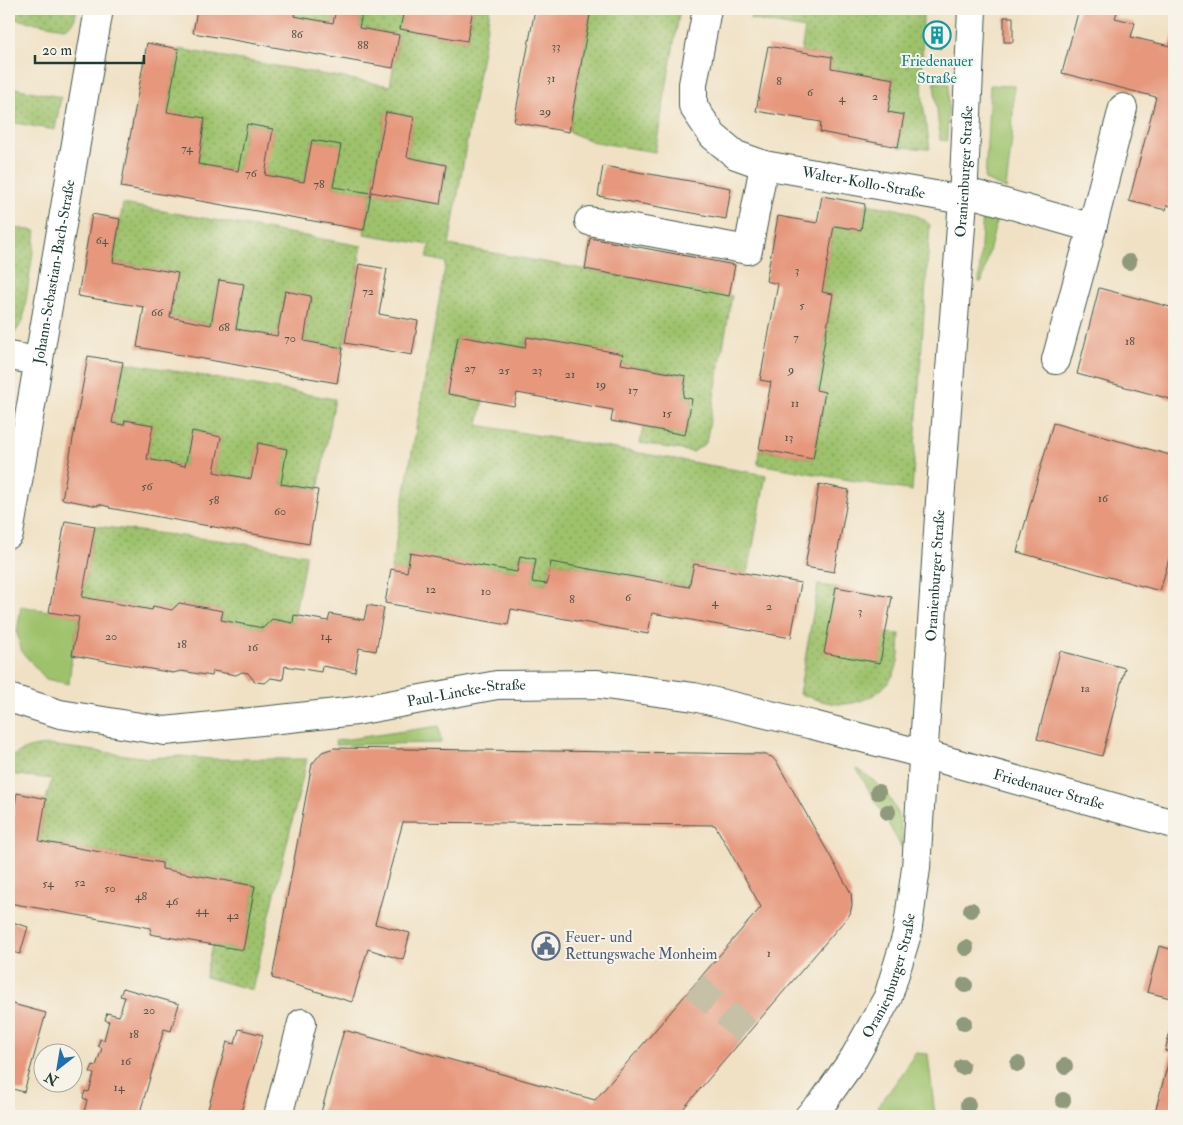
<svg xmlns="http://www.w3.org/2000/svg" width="1183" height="1125" viewBox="0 0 1183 1125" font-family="'IM FELL Double Pica',serif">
<defs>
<pattern id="park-dots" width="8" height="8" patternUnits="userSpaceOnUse" patternTransform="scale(1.25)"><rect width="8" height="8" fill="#9ec26c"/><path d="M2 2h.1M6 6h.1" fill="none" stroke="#809f5a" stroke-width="1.8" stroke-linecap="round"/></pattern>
</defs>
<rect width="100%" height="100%" fill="#f7f3e8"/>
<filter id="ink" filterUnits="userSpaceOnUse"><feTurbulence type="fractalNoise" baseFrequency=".02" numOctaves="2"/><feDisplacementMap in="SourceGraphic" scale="10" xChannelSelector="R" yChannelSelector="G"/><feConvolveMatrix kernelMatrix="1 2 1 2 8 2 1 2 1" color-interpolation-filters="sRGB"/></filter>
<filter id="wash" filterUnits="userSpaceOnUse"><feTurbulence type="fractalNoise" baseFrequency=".0096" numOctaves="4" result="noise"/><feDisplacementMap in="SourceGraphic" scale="20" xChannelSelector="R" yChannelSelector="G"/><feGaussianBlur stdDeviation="1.12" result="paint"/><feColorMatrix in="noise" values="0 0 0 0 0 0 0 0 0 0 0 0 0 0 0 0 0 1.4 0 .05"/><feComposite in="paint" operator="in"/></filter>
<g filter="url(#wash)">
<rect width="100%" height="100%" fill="#f0e1c4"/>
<path fill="#9ec26c" stroke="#5e8050" d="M934 82 949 84 947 141 940 140Z
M990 85 1014 86 1012 138 1006 189 985 180Z
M983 211 998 215 982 282H979Z
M21 606 79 617 72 655 69 684 46 679 22 652 17 633Z
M439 726 441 743 336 745 335 741Z
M857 769C887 787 904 812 902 848Z
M915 1053 928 1054 935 1116H871L905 1070Z"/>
<path fill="url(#park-dots)" stroke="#5e8050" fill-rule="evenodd" d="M9 9H77C75 18 74 26 64 28L9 18Z
M295 9H336L333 23 294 16Z
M363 9H404L401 29 467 41 473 9H490L449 245 732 296 706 443 693 452 640 443 643 427 685 435 692 399 683 397 686 376 621 364 623 354 527 337 525 348 458 336 448 394 483 400 478 425 766 475 748 574 694 564 689 587 551 562 547 584 532 582 536 559 520 556 517 572 410 554 407 572 391 569 446 262 427 258 430 245 364 234 371 193 333 187 340 145 312 140 304 182 265 175 273 129 247 124 238 171 198 164 205 119 167 112 179 49 390 86 399 35 359 27ZM386 112 414 117 407 157 446 165 440 204 371 192Z
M591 9H680L655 152 594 142 569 132Z
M752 9H923L922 80 923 104 930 149 898 147 904 115 888 112 894 79 831 68 832 57 801 52 805 29 750 19Z
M9 87 61 97 55 130 9 122Z
M123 204 362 246 343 348 304 341 311 297 285 292 277 336 236 329 244 285 219 280 211 325 170 317 178 273 113 262Z
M865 204C888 208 913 208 930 225L912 491 758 464 759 449 813 459 825 392 816 390 833 294 822 292 834 226 861 230Z
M9 227 36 231 23 321 14 334 9 337Z
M123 362 335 399 318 490 281 484 286 449 258 444 251 479 214 472 221 437 192 431 185 466 147 459 153 425 125 420 124 425 112 423Z
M95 526 235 542 306 555 293 623 272 619 263 628 221 620 223 611 179 603 172 610 153 606 152 610 82 597Z
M818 585 836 587 825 653 885 633 900 634C899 643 900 652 898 661 894 686 868 703 844 704 830 705 813 698 799 694Z
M50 745 149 758 181 756 210 759H307L252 990 205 977 212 945 243 950 255 886 162 869V863L39 841 46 799 52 779 9 774V759C24 748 31 746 50 745Z"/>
<g id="blocks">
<path fill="#e6977b" d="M197 9H253L266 11 267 9H295L294 16 333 23 336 9H363L359 28 399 35 393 68 193 33Z
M404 9H473L467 41 400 29Z
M535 9H591L569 132 514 122Z
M1079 9H1118L1115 18 1135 23 1131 37 1170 46 1174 32V207L1167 205 1166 210 1129 201 1156 97 1062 73Z
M1004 17H1013V42H1004Z
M932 23H942L941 48 931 47Z
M147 43 179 49 167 112 205 118 198 164 238 171 247 124 273 129 265 175 304 182 312 140 341 145 333 187 371 193 364 230 121 187Z
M768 46 832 57 831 68 894 79 888 112 904 115 898 147 820 132 821 122 756 111Z
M386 112 414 117 407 157 446 165 440 204 371 192Z
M603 166 731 188 726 219 598 196Z
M822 196 865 204 861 230 834 226 822 292 833 294 816 390 825 392 813 459 759 449 771 382 760 380 778 284 766 281 778 216 817 223Z
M92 214 120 219 113 262 178 273 170 317 211 325 219 280 244 284 236 329 277 336 285 291 311 296 304 341 343 348 337 383 137 347 144 307 78 296Z
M590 238 735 265 729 296 585 269Z
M359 264 387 269 379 314 418 321 412 355 345 343Z
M1099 288 1174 308V400L1077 374Z
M458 336 525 348 527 337 591 348 623 354 621 364 686 376 683 397 692 399 685 435 611 421 613 410 517 393 514 406 448 394Z
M88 356 123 362 112 423 124 425 125 420 153 425 147 459 185 466 192 431 221 437 214 472 251 479 258 443 287 449 281 484 318 490 309 544 109 508 110 507 98 504V506L62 499Z
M1053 423 1174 456V541L1160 591 1017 552Z
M819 484 849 490 834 572 805 567Z
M65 521 95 526 82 597 152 610 153 606 172 610 179 603 223 611 221 620 263 628 272 619 293 623 294 615 328 621 330 614 364 620 367 605 384 608 376 651 359 648 355 672 322 666 321 672 285 666 283 680 271 678 265 683 255 682 248 673 242 672 236 675 213 671 212 676 181 671 173 673 72 655 79 617 49 612Z
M410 553 517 572 520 556 536 559 532 582 547 584 551 562 689 587 694 564 801 583 791 638 652 613 648 634 511 609 508 625 385 603 391 569 407 572Z
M836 587 892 597 880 663 824 653Z
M1060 651 1125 668 1102 756 1037 739Z
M334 748 763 754 772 757 778 764 851 893 852 905 850 914 677 1116H320L344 1030 595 1100 761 907 715 825 403 822 375 924 410 933 403 960 368 949 352 1002 272 978 312 764 322 752Z
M17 793 46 799 39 841 162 863V869L255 886 243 950 150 934 151 928 9 903V840Z
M9 921 28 927 20 954 9 951Z
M1159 946 1174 950V999L1147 992Z
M123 988 179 1004 171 1031 164 1029 139 1116H83L87 1100 83 1098 85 1091 89 1092 94 1074 90 1072 93 1065 96 1066 102 1048 98 1046 100 1039 104 1040 109 1021 105 1020 107 1013 119 1016 125 997 120 996Z
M9 1003 46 1013 24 1092 9 1088Z
M1174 1015V1116H1154L1171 1052 1165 1051Z
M239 1029 263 1035 240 1116H206L227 1042 235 1044Z"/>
</g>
</g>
<g filter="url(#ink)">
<use href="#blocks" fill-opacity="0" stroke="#3e564a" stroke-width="1"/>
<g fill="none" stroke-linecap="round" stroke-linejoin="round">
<path stroke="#c6c0a7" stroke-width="28" stroke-dasharray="28 14" stroke-linecap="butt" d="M694 985 748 1033"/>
<g stroke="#3e564a" stroke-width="30">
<g id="minor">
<path id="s1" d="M707 9 693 84V106L713 136 736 155 764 165 963 200"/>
<path d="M963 191 1092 228 1056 360"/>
<path d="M589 221 748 250 764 165"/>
<path d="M1092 228 1123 108"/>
<path d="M9 356 39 361"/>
<path id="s2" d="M9 534 99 9"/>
<path id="s3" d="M9 698 60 714 165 731 356 711 497 685 598 684 694 697 813 725 923 754 1174 824"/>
<path d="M278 1116 302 1023"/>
<path id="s4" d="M809 1116 823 1102 854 1058 888 997 907 934 916 868 940 501 963 200 972 9"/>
</g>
</g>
<use href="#minor" stroke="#fff" stroke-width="28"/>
</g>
<g fill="#8f997c">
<circle cx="1129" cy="262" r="8"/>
<circle cx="878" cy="792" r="8"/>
<circle cx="888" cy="812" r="8"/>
<circle cx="971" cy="910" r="8"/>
<circle cx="966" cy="948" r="8"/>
<circle cx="965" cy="985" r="8"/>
<circle cx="964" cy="1023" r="8"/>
<circle cx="1018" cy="1064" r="8"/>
<circle cx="1065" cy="1066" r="8"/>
<circle cx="962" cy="1067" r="8"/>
<circle cx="1063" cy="1100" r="8"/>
<circle cx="968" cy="1105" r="8"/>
</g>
</g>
<defs>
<g id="building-ring" transform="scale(1.4375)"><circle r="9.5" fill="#f7f3e8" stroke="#0f9aa8" stroke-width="1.5"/><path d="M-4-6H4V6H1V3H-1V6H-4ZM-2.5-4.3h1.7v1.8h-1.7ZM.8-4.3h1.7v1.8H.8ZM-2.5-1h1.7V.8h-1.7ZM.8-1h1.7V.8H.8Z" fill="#0f9aa8"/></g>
<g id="civic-ring" transform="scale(1.4375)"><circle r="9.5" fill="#f7f3e8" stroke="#5c6f8a" stroke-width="1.5"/><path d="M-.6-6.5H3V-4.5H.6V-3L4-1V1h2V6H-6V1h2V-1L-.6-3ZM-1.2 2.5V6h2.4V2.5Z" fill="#5c6f8a"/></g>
</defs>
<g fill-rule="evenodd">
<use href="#building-ring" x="937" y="35"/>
<use href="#civic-ring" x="546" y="946"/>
</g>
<g text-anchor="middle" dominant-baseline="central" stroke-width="4" stroke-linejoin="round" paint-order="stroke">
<g font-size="12" fill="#515446">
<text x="297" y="34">86</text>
<text x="363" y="45">88</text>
<text x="556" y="46">33</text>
<text x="551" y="78">31</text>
<text x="779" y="81">8</text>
<text x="810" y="92">6</text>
<text x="875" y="96">2</text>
<text x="842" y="98">4</text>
<text x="545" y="111">29</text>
<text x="187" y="148">74</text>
<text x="251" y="173">76</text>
<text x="319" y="184">78</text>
<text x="102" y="240">64</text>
<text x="797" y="270">3</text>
<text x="368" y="291">72</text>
<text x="802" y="305">5</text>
<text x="157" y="312">66</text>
<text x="224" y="327">68</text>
<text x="796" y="337">7</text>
<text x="290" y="338">70</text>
<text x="1130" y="341">18</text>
<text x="470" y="368">27</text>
<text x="791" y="369">9</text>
<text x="504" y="370">25</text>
<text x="537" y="370">23</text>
<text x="570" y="374">21</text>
<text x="601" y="384">19</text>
<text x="633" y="390">17</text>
<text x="795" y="403">11</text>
<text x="667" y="413">15</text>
<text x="789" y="437">13</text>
<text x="147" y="486">56</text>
<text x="1103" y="498">16</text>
<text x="214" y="500">58</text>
<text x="280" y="511">60</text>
<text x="431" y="589">12</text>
<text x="486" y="591">10</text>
<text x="628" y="597">6</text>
<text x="572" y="599">8</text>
<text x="715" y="602">4</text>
<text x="769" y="606">2</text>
<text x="860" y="611">3</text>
<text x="111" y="636">20</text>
<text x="326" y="636">14</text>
<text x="182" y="644">18</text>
<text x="253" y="647">16</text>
<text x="1085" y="688">1a</text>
<text x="80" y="882">52</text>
<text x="48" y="883">54</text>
<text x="110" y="888">50</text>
<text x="141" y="896">48</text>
<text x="172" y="901">46</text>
<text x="202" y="910">44</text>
<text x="233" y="915">42</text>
<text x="769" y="953">1</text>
<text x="149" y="1010">20</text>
<text x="134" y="1034">18</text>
<text x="126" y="1061">16</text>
<text x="119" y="1087">14</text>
</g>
<g font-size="15" fill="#0d838f" stroke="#f7f3e8">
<text x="937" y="61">Friedenauer<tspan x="937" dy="17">Straße</tspan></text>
</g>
<g font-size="15" fill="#1f3d34" stroke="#f7f3e8">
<text stroke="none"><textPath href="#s4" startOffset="974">Oranienburger Straße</textPath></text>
<text stroke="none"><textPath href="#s1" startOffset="295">Walter-Kollo-Straße</textPath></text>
<text stroke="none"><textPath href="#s2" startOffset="266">Johann-Sebastian-Bach-Straße</textPath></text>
<text stroke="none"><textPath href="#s4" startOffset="569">Oranienburger Straße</textPath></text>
<text stroke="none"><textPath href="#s3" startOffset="464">Paul-Lincke-Straße</textPath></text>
<text stroke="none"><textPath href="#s3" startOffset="1060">Friedenauer Straße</textPath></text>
<text stroke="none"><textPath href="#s4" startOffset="164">Oranienburger Straße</textPath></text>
</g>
<g font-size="15" fill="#4e5e75" stroke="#f7f3e8" text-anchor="start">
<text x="565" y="937">Feuer- und<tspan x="565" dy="17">Rettungswache Monheim</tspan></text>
</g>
</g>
<rect width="1183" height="1125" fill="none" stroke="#f7f3e8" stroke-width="30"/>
<g transform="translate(58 1068) rotate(211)"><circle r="24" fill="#f7f3e8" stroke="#a1aaa0"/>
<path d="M0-4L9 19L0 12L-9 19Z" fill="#1f6fb2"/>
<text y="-8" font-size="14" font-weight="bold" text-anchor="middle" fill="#1f3d34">N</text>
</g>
<path d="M35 55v8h109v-8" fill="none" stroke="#1f3d34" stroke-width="2.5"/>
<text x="42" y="55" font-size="15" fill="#1f3d34" stroke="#f7f3e8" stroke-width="4" paint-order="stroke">20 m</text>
</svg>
